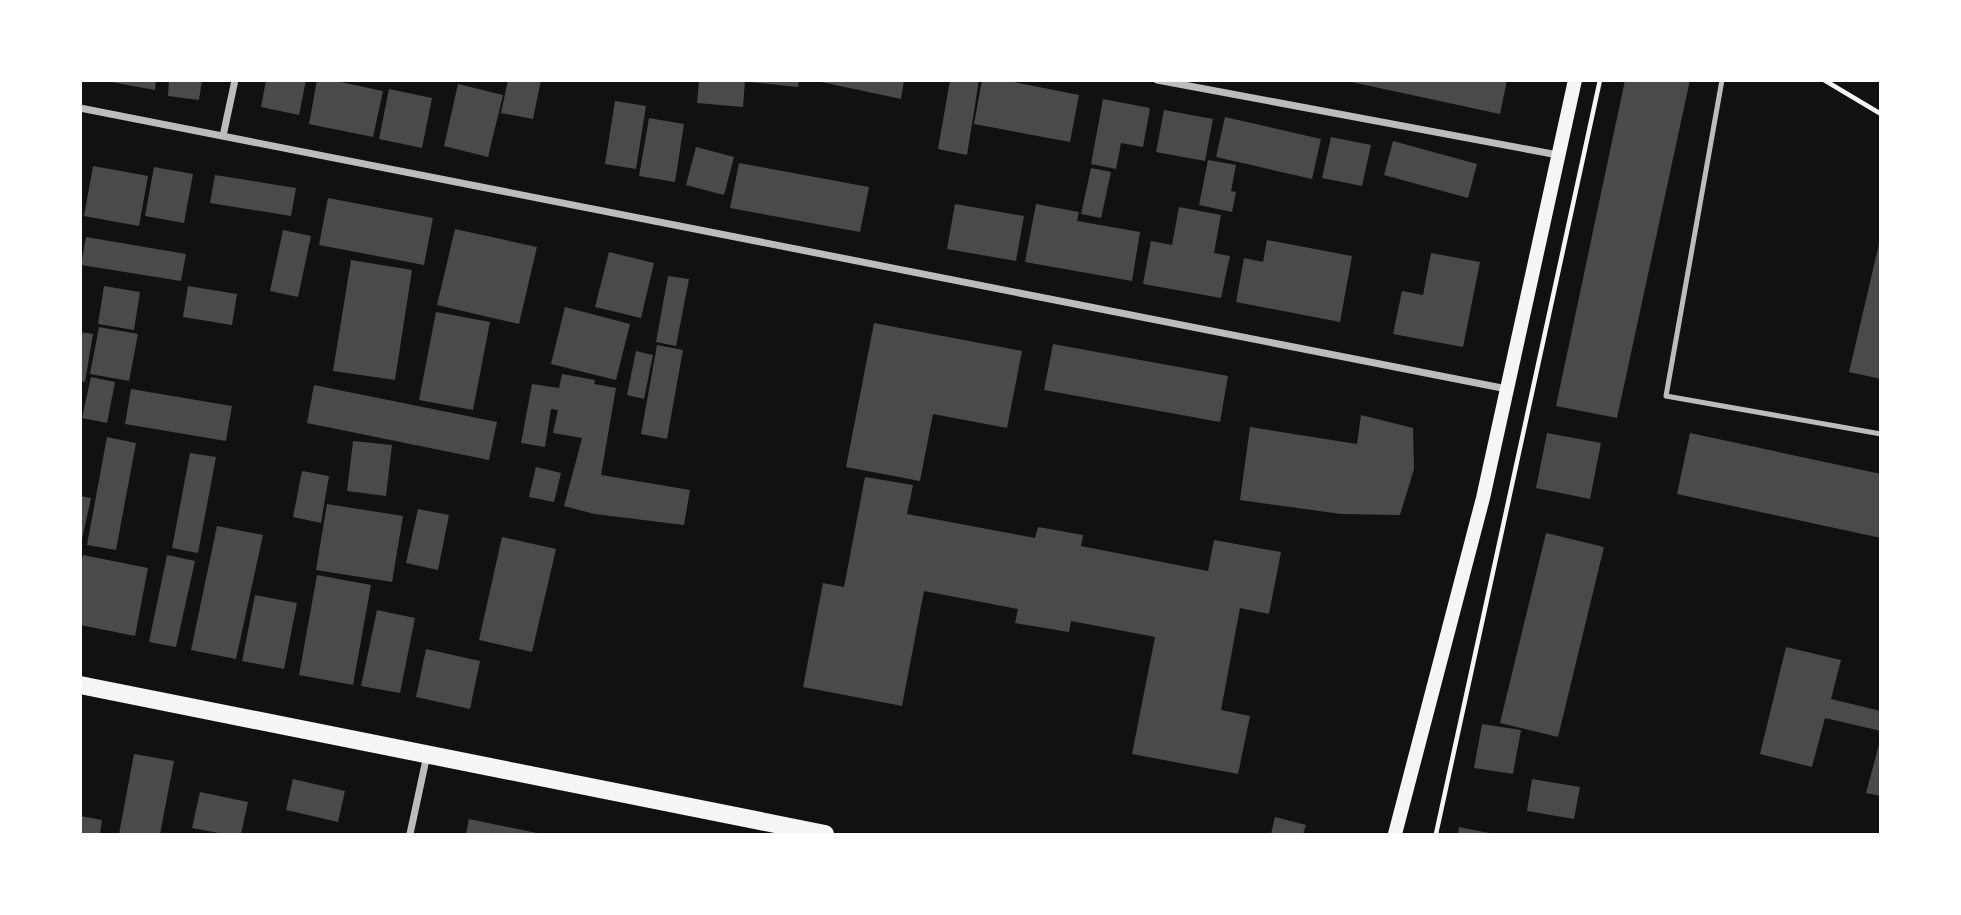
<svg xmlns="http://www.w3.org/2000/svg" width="1961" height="915" viewBox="0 0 1961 915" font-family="'Roboto Condensed',sans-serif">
<rect width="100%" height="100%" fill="#111"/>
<path fill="#4a4a4a" d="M100 80H156L155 90Z
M169 80H202L199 100 168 96Z
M266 80H306L299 115 261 107Z
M317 80H331L383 91 373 137 309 124Z
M508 80H541L533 119 501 113Z
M699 80H745L743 107 697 103Z
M749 80H799L798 87 749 82Z
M812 80H904L901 99Z
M950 80H979L967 155 938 149Z
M982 80H1004L1079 95 1070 142 974 124Z
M1342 80H1507L1500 114Z
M1625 80H1690L1617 418 1556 406Z
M458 84 503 95 488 157 444 146Z
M389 89 432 98 422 148 379 139Z
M1103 99 1150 108 1143 147 1121 143 1116 169 1091 164Z
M615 101 646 106 636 169 605 164Z
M1164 110 1213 119 1205 161 1156 152Z
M1225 117 1321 139 1312 179 1216 157Z
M649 118 684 124 675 182 639 176Z
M1331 137 1371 145 1362 186 1322 178Z
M1393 141 1477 164 1468 198 1384 175Z
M696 147 734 157 724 195 686 185Z
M1208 160 1236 165 1231 191 1236 192 1232 212 1199 205Z
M739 163 869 187 860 232 730 208Z
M93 166 148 176 139 226 84 216Z
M154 167 193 174 184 223 145 216Z
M1091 168 1111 172 1101 218 1081 214Z
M215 175 296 188 291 216 210 203Z
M328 198 433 218 424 265 319 245Z
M955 204 1024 216 1016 261 947 249Z
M1036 204 1079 212 1077 221 1140 232 1132 281 1025 262Z
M1179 207 1221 215 1214 253 1230 256 1221 298 1143 284 1151 241 1172 245Z
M455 229 537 247 519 324 437 305Z
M283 230 311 236 298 297 270 291Z
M86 237 186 254 181 281 81 265Z
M1267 240 1352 256 1340 322 1236 302 1244 258 1263 262Z
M1879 244H1881V379L1849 372Z
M609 252 654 263 641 318 595 307Z
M1431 253 1480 262 1463 347 1393 334 1402 291 1423 295Z
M351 260 412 270 395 380 333 371Z
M668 276 689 279 676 346 656 342Z
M104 286 140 292 134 330 98 324Z
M188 286 237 294 232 325 183 317Z
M565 307 630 324 616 380 551 364Z
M436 312 490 322 473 410 419 400Z
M874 323 1022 351 1007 428 933 414 920 481 846 467Z
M99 327 138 334 129 381 90 374Z
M80 332 93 334 85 382 80 381Z
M1053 344 1228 376 1220 422 1044 390Z
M657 345 683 350 667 439 641 434Z
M636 351 653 355 644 399 627 395Z
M562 374 595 380 594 384 616 388 601 475 690 490 684 525 594 514 564 506 582 438 553 433 558 410 551 409 545 447 521 443 532 384 559 388Z
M91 377 115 382 107 423 82 418Z
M314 385 497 422 489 460 307 423Z
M131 389 232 406 226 441 125 424Z
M1361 415 1413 428 1414 469 1400 515 1341 514 1240 500 1250 427 1357 444Z
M1547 433 1601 443 1590 499 1536 488Z
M1690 433 1881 474V538L1677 494Z
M107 437 136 443 116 550 87 545Z
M353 441 392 445 386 496 347 491Z
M190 453 216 457 198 553 172 548Z
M536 467 561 473 554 502 529 497Z
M302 471 329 476 321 523 293 517Z
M865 477 913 485 907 514 1035 538 1038 527 1083 535 1081 546 1208 571 1214 540 1281 552 1269 614 1240 608 1221 710 1250 716 1238 774 1132 754 1155 637 1071 621 1069 632 1015 623 1018 609 924 591 902 706 803 687 823 583 844 587Z
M80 496 91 498 82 539H80Z
M327 504 403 516 392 582 316 570Z
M418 509 449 515 438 570 406 563Z
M217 526 263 535 236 659 191 650Z
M1546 533 1604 547 1558 737 1500 723Z
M502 537 556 549 532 652 479 640Z
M83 555 148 568 135 636 80 625V566Z
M167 555 195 561 176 647 149 642Z
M317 575 371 585 353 685 299 675Z
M255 595 297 603 284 669 242 661Z
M377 610 415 618 400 693 361 686Z
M1786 647 1841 660 1831 699 1881 711V731L1825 718 1812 767 1760 754Z
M426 649 480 661 470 709 416 697Z
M1482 724 1521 730 1513 774 1474 768Z
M1881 737V796L1866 793Z
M134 754 174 761 160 834H119Z
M293 779 345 791 338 822 286 810Z
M1532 779 1580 787 1574 819 1527 811Z
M200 792 248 802 241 834H224L192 828Z
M80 816 102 820 100 834H80Z
M1275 817 1306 825 1303 834H1271Z
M469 819 537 833V834H466Z
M1459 827 1489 833V834H1458Z"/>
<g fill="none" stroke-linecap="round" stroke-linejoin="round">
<path stroke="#f5f5f5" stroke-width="4.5" d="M1824 80 1881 114
M1436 834 1600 80"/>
<path stroke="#bcbcbc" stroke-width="5" d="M1722 80 1666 396 1881 434"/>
<path stroke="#bcbcbc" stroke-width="7" d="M1157 80 1558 155
M80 108 1507 389
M223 136 235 80
M410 834 427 755"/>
<path stroke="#f5f5f5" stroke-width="14" d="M1395 834 1483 498 1575 80"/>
<path stroke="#f5f5f5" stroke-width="18" d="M80 685 825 834"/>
</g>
<rect width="1961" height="915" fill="none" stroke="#ffffff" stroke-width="164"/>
</svg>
